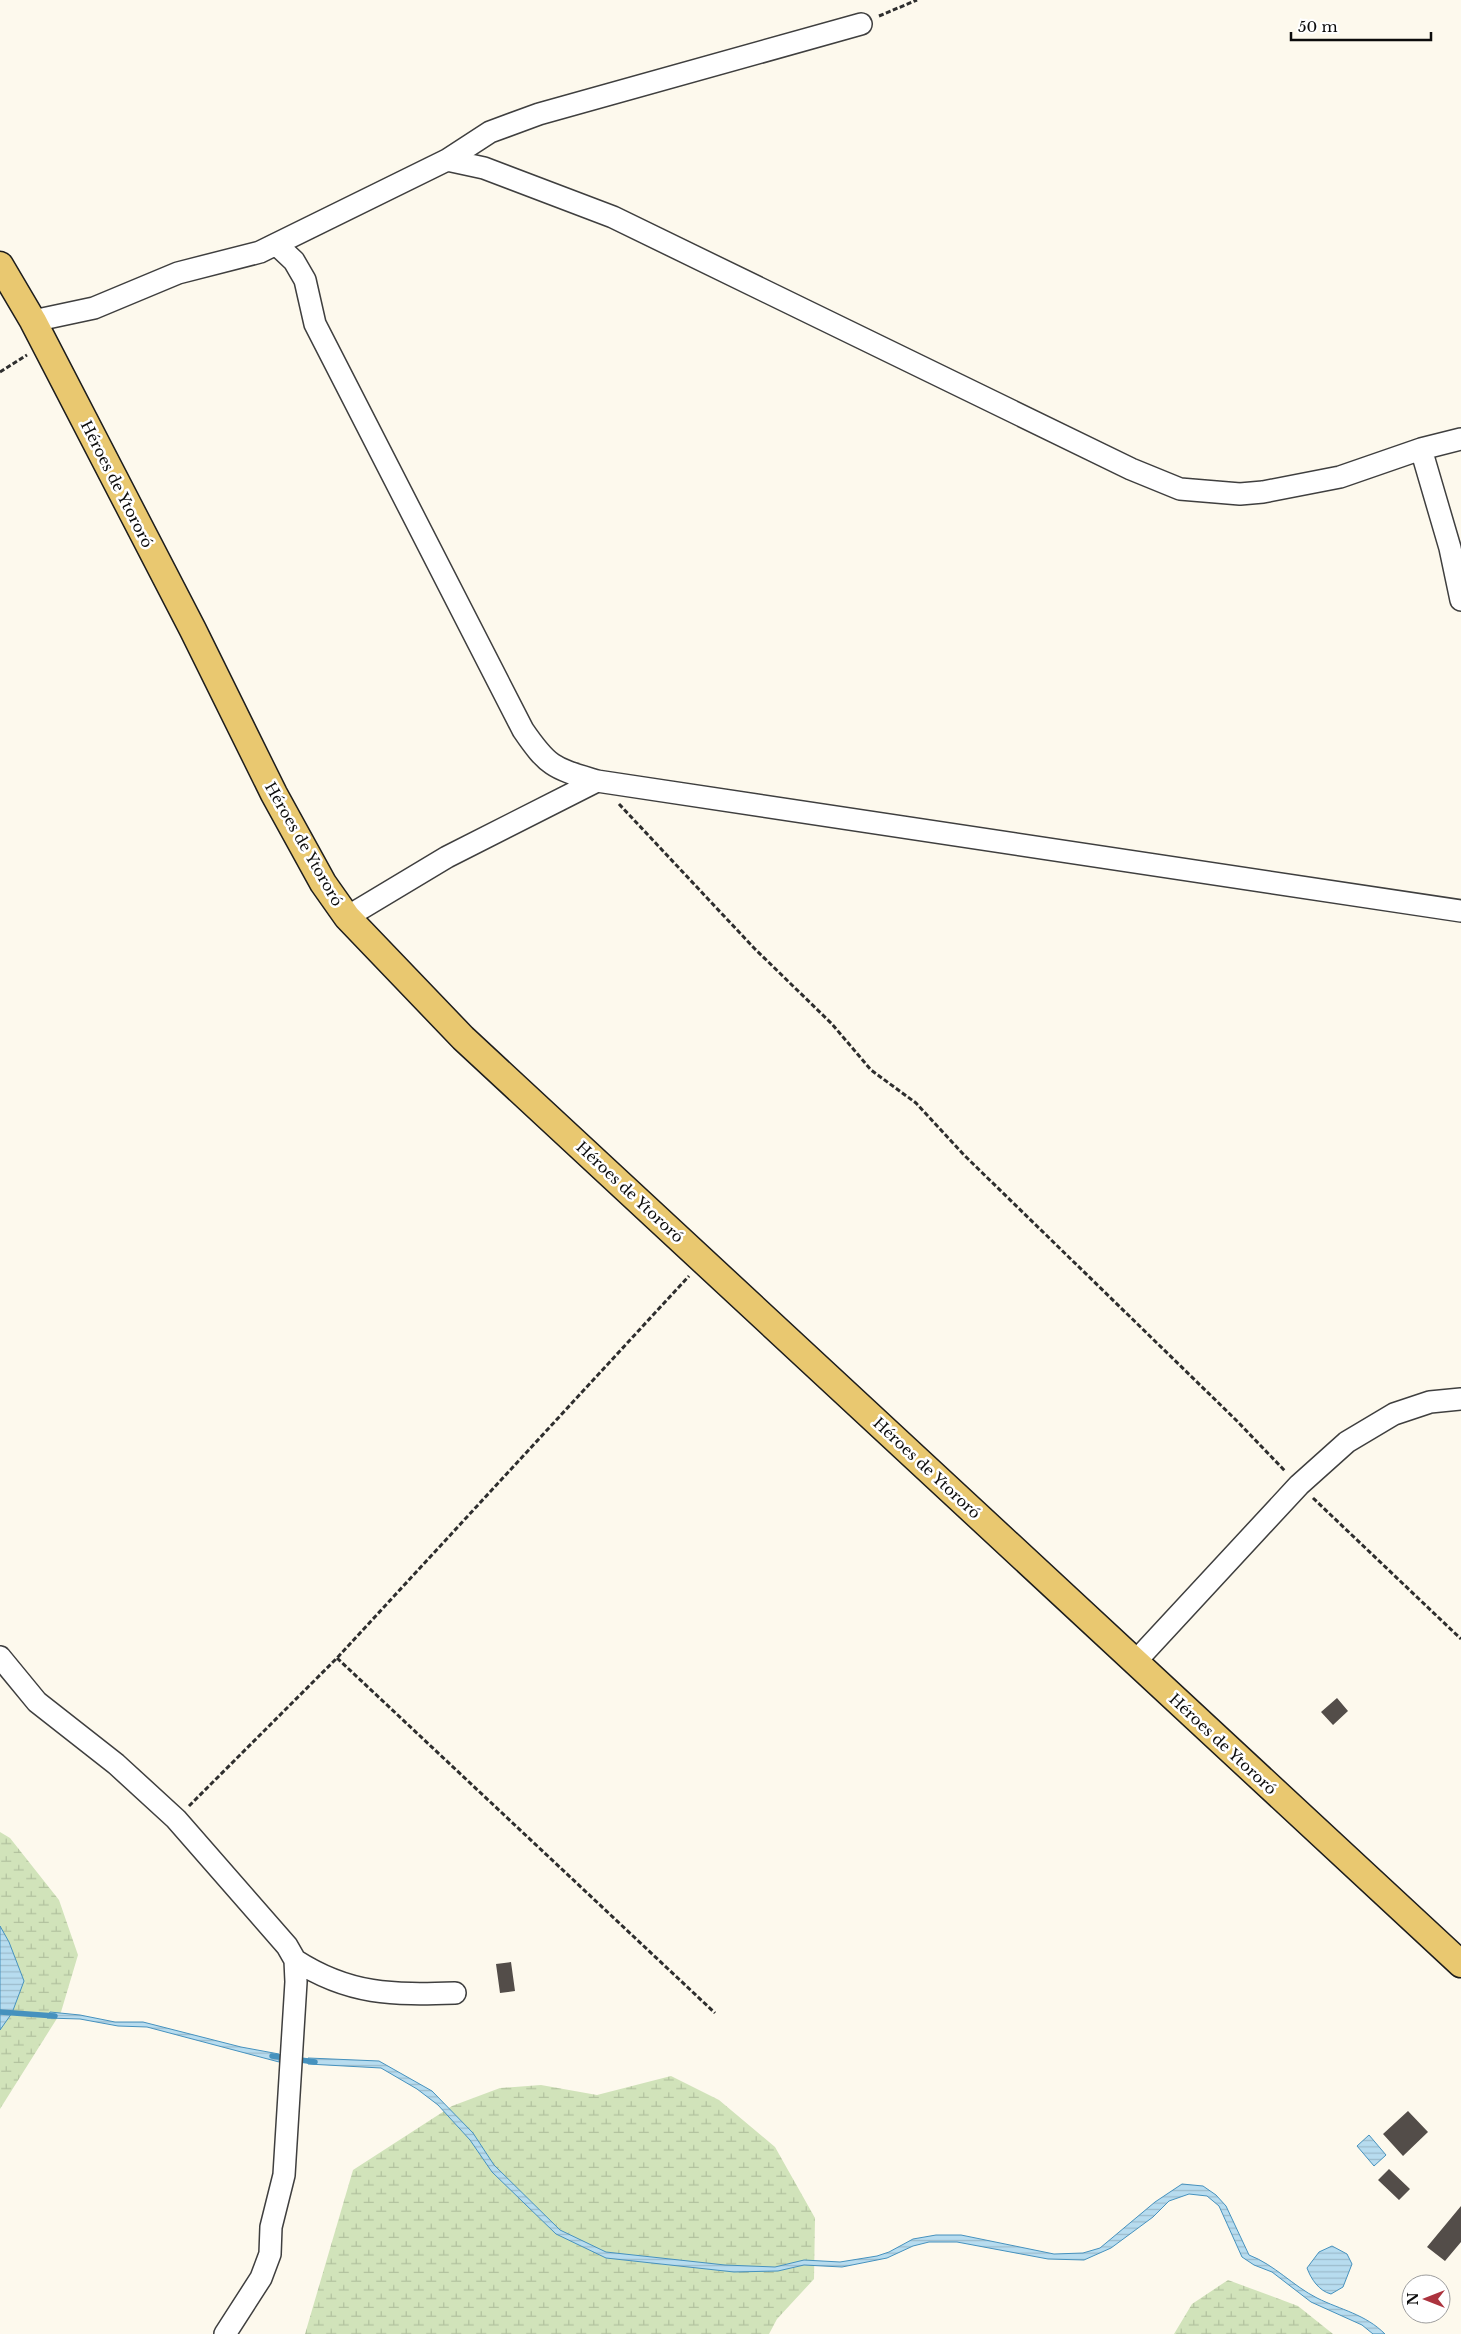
<svg xmlns="http://www.w3.org/2000/svg" width="1461" height="2334" viewBox="0 0 1461 2334" font-family="'Libre Baskerville',serif">
<defs>
<pattern id="wetland-marsh" width="20" height="14" patternUnits="userSpaceOnUse" patternTransform="scale(1.25)"><rect width="20" height="14" fill="#d1e3ba"/><path d="M1 5h8M5 5V1M11 12h8M15 12V8" fill="none" stroke="#b2c29f"/></pattern>
<pattern id="water-rules" width="6" height="5" patternUnits="userSpaceOnUse" patternTransform="scale(1.25)"><rect width="6" height="5" fill="#b7dcef"/><path d="M0 2.5h6" fill="none" stroke="#9cbccc"/></pattern>
</defs>
<rect width="100%" height="100%" fill="#fdf9ed"/>
<path fill="url(#wetland-marsh)" d="M0 1832 10 1838 59 1900 78 1955 61 2012 0 2109Z
M671 2076 719 2100 775 2147 815 2218 814 2279 777 2319 769 2334H305L353 2170 452 2106 500 2088 541 2085 597 2095Z
M1228 2280 1298 2306 1333 2334H1174L1192 2304Z"/>
<path fill="url(#water-rules)" stroke="#4692be" d="M0 1926 9 1942 24 1981 12 2013 0 2030Z
M50 2012 80 2015 115 2022H143L241 2047 279 2054V2062L147 2027 118 2026 80 2019 47 2018Z
M308 2058 379 2061 432 2091 473 2133 494 2165 560 2230 606 2252 725 2265 775 2267 804 2260 840 2262 877 2256 889 2252 913 2239 936 2235H961L1054 2254 1083 2253 1100 2248 1155 2202 1182 2184 1203 2186 1216 2195 1226 2206 1249 2255C1275 2265 1293 2286 1317 2298 1341 2310 1365 2314 1385 2334H1373L1362 2325 1311 2302 1272 2272 1254 2265 1242 2257 1219 2206 1207 2196 1189 2194 1169 2201 1153 2217 1111 2248 1084 2260 1048 2259 957 2242H929L913 2246 887 2258 842 2267 804 2265 778 2271 734 2272 606 2258 556 2234 492 2172 470 2140 438 2105 417 2089 381 2068 308 2064Z
M1369 2135 1386 2155 1374 2166 1357 2146Z
M1332 2246 1347 2254 1352 2264 1343 2287 1331 2294C1319 2291 1311 2279 1307 2268L1319 2252Z"/>
<g fill="none" stroke-linecap="round" stroke-linejoin="round">
<path stroke="#4692be" stroke-width="5.5" d="M0 2012 55 2016
M272 2056 315 2062"/>
</g>
<path fill="#534d49" d="M1337 1698 1348 1711 1333 1725 1321 1712Z
M511 1962 515 1991 500 1993 496 1964Z
M1408 2111 1428 2132 1403 2156 1383 2134Z
M1389 2169 1410 2189 1399 2200 1378 2180Z
M1461 2206V2242L1445 2261 1427 2247Z"/>
<g fill="none" stroke-linecap="round" stroke-linejoin="round">
<g stroke="#3f3f3f" stroke-width="24">
<path id="minor" d="M447 160 484 168 613 217 1131 469 1180 489 1240 494 1263 492 1340 477 1421 449 1461 439
M277 245 294 261 305 280 315 324 523 730C549 768 554 768 597 781L1461 911
M33 321 94 308 178 273 260 252 447 160 490 132 539 114 861 24
M1421 449 1450 548 1461 600
M347 917 447 857 597 781
M0 1657 37 1702 116 1764 176 1819 287 1946 295 1960 296 1982 284 2175 271 2227 270 2254 261 2278 225 2334
M1135 1662 1299 1485 1347 1442 1394 1414 1430 1402 1461 1399
M295 1960C349 1995 393 1995 455 1993"/>
</g>
<g stroke="#1d1d1d" stroke-width="29">
<path id="major" d="M0 265 33 321 193 630 274 794 323 883 347 917 463 1038 1461 1964"/>
</g>
<path stroke="#2e2e2e" stroke-width="3" stroke-dasharray="5 2.5" stroke-linecap="butt" d="M879 16 917 0
M0 372 27 355
M619 804 754 948 832 1024 871 1070 916 1103 964 1155 1237 1421 1285 1471
M1313 1498 1461 1639
M337 1658 715 2013
M189 1806 337 1658 689 1276"/>
<use href="#minor" stroke="#fff" stroke-width="21"/>
<use href="#major" stroke="#e9c870" stroke-width="26"/>
</g>
<g text-anchor="middle" dominant-baseline="central" stroke-width="5" stroke-linejoin="round" paint-order="stroke">
<g font-size="15" fill="#0c0c0c" stroke="#fff">
<text transform="translate(117 484) rotate(63)">Héroes de Ytororó</text>
<text transform="translate(304 844) rotate(60)">Héroes de Ytororó</text>
<text transform="translate(630 1192) rotate(43)">Héroes de Ytororó</text>
<text transform="translate(927 1468) rotate(43)">Héroes de Ytororó</text>
<text transform="translate(1223 1744) rotate(43)">Héroes de Ytororó</text>
</g>
</g>
<g transform="translate(1426 2299) rotate(270)"><circle r="24" fill="#ffffff" stroke="#9e9e9e"/>
<path d="M0-4L9 19L0 12L-9 19Z" fill="#ac333e"/>
<text y="-8" font-size="14" font-weight="bold" text-anchor="middle" fill="#0c0c0c">N</text>
</g>
<path d="M1291 32v8h140v-8" fill="none" stroke="#0c0c0c" stroke-width="2.5"/>
<text x="1298" y="32" font-size="15" fill="#0c0c0c" stroke="#ffffff" stroke-width="4" paint-order="stroke">50 m</text>
</svg>
